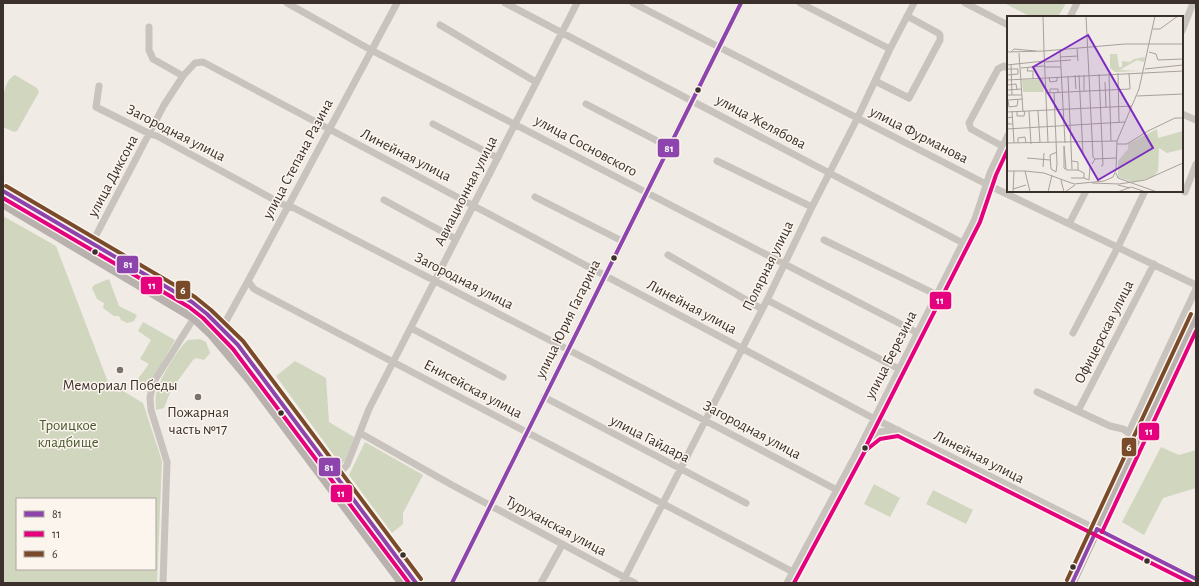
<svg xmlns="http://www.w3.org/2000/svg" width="1199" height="586" viewBox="0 0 1199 586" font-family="'Alegreya Sans',sans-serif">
<rect width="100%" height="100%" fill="#f0ebe5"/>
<path fill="#d1d6bf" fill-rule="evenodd" d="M1004 3H1066L1058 17H1031Z
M15 75 37 88 39 92 17 131 14 132 3 127C3 112 0 82 15 75Z
M3 216 56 246 108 382 143 403 162 461 157 583H3ZM17 499H155V569H17Z
M109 279 119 306 137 315 134 321 127 323 121 320 119 316H114L103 308 104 303 97 299 92 288 94 285Z
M143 322 175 340 146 390 137 380 149 364 140 359 151 340 138 331Z
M200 339 206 342 210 353 204 360 196 358 193 360 171 390 164 408 156 410C156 405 155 399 156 394 159 380 177 349 188 340Z
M295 361 326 378 329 422 354 437 345 461 341 465 276 376Z
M365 442 423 475 403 513V524L392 533 349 475Z
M1161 447 1179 455 1196 450V488L1163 498 1144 535 1122 522Z
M874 484 900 498 890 517 864 504Z
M933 490 973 510 966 524 926 504Z"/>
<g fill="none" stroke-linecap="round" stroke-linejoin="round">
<path stroke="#c9c3be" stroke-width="7" d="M287 3 371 50 918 333
M505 3 963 243
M633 3 986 184 1196 285
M800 3 890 49
M965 3 1008 25
M1070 17 1077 3
M440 25 536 82
M1182 31 1193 3
M183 76 195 63 203 62 873 418 1196 579
M875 81 909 98 940 40V35L938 33 907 16
M99 86 96 107 150 134 157 136 282 204 294 208 704 420 837 490
M586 104 669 147
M1182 114 1196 120
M433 124 498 158
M1002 146 971 129 969 123 998 69 1004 66 1008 68
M717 161 812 207
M1185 192 1196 164
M535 197 622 241
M384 200 456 239
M1069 224 1086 191
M824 240 937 295
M92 243 164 105 183 76 153 59 149 50V27
M668 255 762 309
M248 281 254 289 793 572
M767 300 899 369
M220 326 226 321 248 281 397 3
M411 328 503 377
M1073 333 1118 247 1145 191
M1037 392 1110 426 1123 429 1139 440
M544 397 746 503
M1078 411 1154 264
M1129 432 1196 289
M360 433 452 485 635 583
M863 444 878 432 898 430
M336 477 347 465 369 409 577 3
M163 583 167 462 151 410 150 398 153 383 194 318
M452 583 741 3
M541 583 562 545
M622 583 767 300 812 207 857 119 890 49 914 3
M787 583 860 447 975 219 990 173 1008 135"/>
<path stroke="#b8b1ad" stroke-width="9" d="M3 191 192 302 207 314 238 345 416 583
M3 204 194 318 212 335 249 379 402 583
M1072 583 1196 317"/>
<g stroke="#fbf5ee" stroke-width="7">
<path id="bus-1" d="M3 191 192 302 207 314 238 345 416 583
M1097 529 1196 579
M452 583 741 3
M1072 583 1097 529"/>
</g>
<g stroke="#fbf5ee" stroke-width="7">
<path id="bus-2" d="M3 198 189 307 203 318 233 349 409 583
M865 448 980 222 996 175 1008 149
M1102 532 1196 331
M794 583 865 451 880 439 898 436 1191 583"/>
</g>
<g stroke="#fbf5ee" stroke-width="7">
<path id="bus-3" d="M6 186 195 297 211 310 243 341 421 579
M1067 580 1191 314"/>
</g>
<use href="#bus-1" stroke="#8e44ad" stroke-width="4"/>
<use href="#bus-2" stroke="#e5007d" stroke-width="4"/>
<use href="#bus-3" stroke="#7a4b2a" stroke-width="4"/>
</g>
<g fill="#3b302b" stroke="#fbf5ee" stroke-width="1.5">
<circle cx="698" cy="90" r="3.5"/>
<circle cx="95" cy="252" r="3.5"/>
<circle cx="614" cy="258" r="3.5"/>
<circle cx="281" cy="413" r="3.5"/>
<circle cx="865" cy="448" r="3.5"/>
<circle cx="403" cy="555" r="3.5"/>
<circle cx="1147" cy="561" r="3.5"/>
<circle cx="1073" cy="567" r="3.5"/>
</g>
<g fill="#7a716c" stroke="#fbf5ee" stroke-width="1.5">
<circle cx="120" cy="370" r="4"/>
<circle cx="198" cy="397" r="4"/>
</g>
<g text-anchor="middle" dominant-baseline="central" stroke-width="3" stroke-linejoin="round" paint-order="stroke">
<g font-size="15" fill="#3b302b" stroke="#fbf5ee">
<text transform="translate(761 122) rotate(28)">улица Желябова</text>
<text transform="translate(176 133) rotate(27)">Загородная улица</text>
<text transform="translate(919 135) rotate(27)">улица Фурманова</text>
<text transform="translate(586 146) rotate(28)">улица Сосновского</text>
<text transform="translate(406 155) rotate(27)">Линейная улица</text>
<text transform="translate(298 159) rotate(-62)">улица Степана Разина</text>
<text transform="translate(113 176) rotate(-62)">улица Диксона</text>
<text transform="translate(466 191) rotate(-63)">Авиационная улица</text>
<text transform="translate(768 266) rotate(-64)">Полярная улица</text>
<text transform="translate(464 281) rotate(27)">Загородная улица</text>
<text transform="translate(692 307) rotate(28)">Линейная улица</text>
<text transform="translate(568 319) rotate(-64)">улица Юрия Гагарина</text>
<text transform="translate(1104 332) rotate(-63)">Офицерская улица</text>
<text transform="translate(891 355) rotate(-63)">улица Березина</text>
<text transform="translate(473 389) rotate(28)">Енисейская улица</text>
<text transform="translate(752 430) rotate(28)">Загородная улица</text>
<text transform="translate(650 439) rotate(27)">улица Гайдара</text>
<text transform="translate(979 457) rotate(27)">Линейная улица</text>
<text transform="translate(556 526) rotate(28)">Туруханская улица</text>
</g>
<g font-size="15" fill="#3b302b" stroke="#fbf5ee">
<text x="120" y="385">Мемориал Победы</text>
<text x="198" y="412">Пожарная<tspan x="198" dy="17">часть №17</tspan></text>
</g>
<g font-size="15" fill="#4a5a2e" stroke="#fbf5ee">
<text x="68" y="425">Троицкое<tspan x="68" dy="17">кладбище</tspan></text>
</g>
</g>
<g transform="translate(1007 16)">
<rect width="176" height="176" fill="#f0ebe5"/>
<path d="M103 38H110L112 51H115V45L123 46 127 43 138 41 137 46 130 44 113 54 134 55 108 56 103 52ZM36 63 37 76H16L15 64ZM150 113 151 122 176 115V133L160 137 152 132 151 155 146 161 126 166 111 161V145L121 133V128Z" fill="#d1d6bf"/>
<path fill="none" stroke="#a8a09b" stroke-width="1" d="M36 0 37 35 118 28H176M79 0 86 141 88 143M146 13H153L171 0M70 32 71 45M53 34 58 127M0 36 37 35 41 127M4 36 7 33 29 35M142 36 149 38 151 44 176 43M12 37 16 96M53 41 71 40M37 46 64 44M4 48 5 79M0 49 37 45M38 51H54M14 52 37 50M21 52 20 55H26V63M0 53H11V58L0 59M138 53 176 49M111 57 112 106M92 58 96 149 94 150M102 58 104 125M68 59 69 73M72 59 76 138M77 59V75M61 60 65 153M42 61 43 66 50 65V61M0 64 176 55M98 66 99 91M0 69 9 68 10 74M0 74 15 73M39 77 123 73 122 57M43 77V73H51V77M47 77 50 148 49 156 44 153 43 139 50 136M0 79H15M130 80 176 78M11 84 10 90 2 91 1 84 16 83M5 95 7 127M22 95 24 128M31 95 33 127M0 96 125 90M10 96V100H17L18 95M6 101 0 102 1 108H6M0 113 118 106M0 127 110 125M11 127V122L18 121 19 127M110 128H120L141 115 168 102H176M20 142 43 144M65 145 71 146V154M85 148 88 143 109 142M36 151 37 137M59 153 57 130V152L60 154H71L77 157V162H64M0 155H18L23 176M18 155 37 157 67 168 97 165 106 161 109 154 110 125 132 73 148 0M109 157 111 162 150 176M77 162 82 164 83 151M54 164 57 176M85 167 112 168 138 164 176 147M111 169 123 172M6 173 19 169M6 176 7 155M41 176 45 159M58 176 68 169M79 176H101M111 176 124 171 139 176"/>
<path fill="#7b2cbf" fill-opacity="0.15" stroke="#7b2cbf" stroke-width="2" d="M81 19 146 132 91 164 26 51Z"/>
<rect width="176" height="176" fill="none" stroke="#3b302b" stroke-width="2"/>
</g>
<g stroke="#fbf5ee" stroke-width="1.5">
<rect x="657" y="138" width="23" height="20" rx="4" fill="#8e44ad"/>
<rect x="116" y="255" width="23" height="19" rx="4" fill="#8e44ad"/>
<rect x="140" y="276" width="23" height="19" rx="4" fill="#e5007d"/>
<rect x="175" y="280" width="16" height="20" rx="4" fill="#7a4b2a"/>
<rect x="929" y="291" width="23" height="19" rx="4" fill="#e5007d"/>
<rect x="1138" y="422" width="22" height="19" rx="4" fill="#e5007d"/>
<rect x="1121" y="437" width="16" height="20" rx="4" fill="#7a4b2a"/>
<rect x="318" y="457" width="23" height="20" rx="4" fill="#8e44ad"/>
<rect x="330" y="484" width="23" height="19" rx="4" fill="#e5007d"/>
</g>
<g font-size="11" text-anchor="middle" font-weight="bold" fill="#fff">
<text x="669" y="152">81</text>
<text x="128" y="268">81</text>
<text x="152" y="289">11</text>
<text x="183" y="294">6</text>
<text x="940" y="304">11</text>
<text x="1149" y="435">11</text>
<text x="1129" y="451">6</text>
<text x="329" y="471">81</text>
<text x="341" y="497">11</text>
</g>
<rect width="1199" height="586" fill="none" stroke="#3b302b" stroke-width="8"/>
<rect x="16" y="498" width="140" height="72" fill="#fbf5ee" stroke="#aea6a0"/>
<rect x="24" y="511" width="20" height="6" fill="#8e44ad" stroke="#aea6a0"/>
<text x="52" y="518" font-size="12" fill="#3b302b">81</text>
<rect x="24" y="531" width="20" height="6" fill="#e5007d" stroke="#aea6a0"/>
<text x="52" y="538" font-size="12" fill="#3b302b">11</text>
<rect x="24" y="551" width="20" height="6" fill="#7a4b2a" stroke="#aea6a0"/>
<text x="52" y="558" font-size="12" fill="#3b302b">6</text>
</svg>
